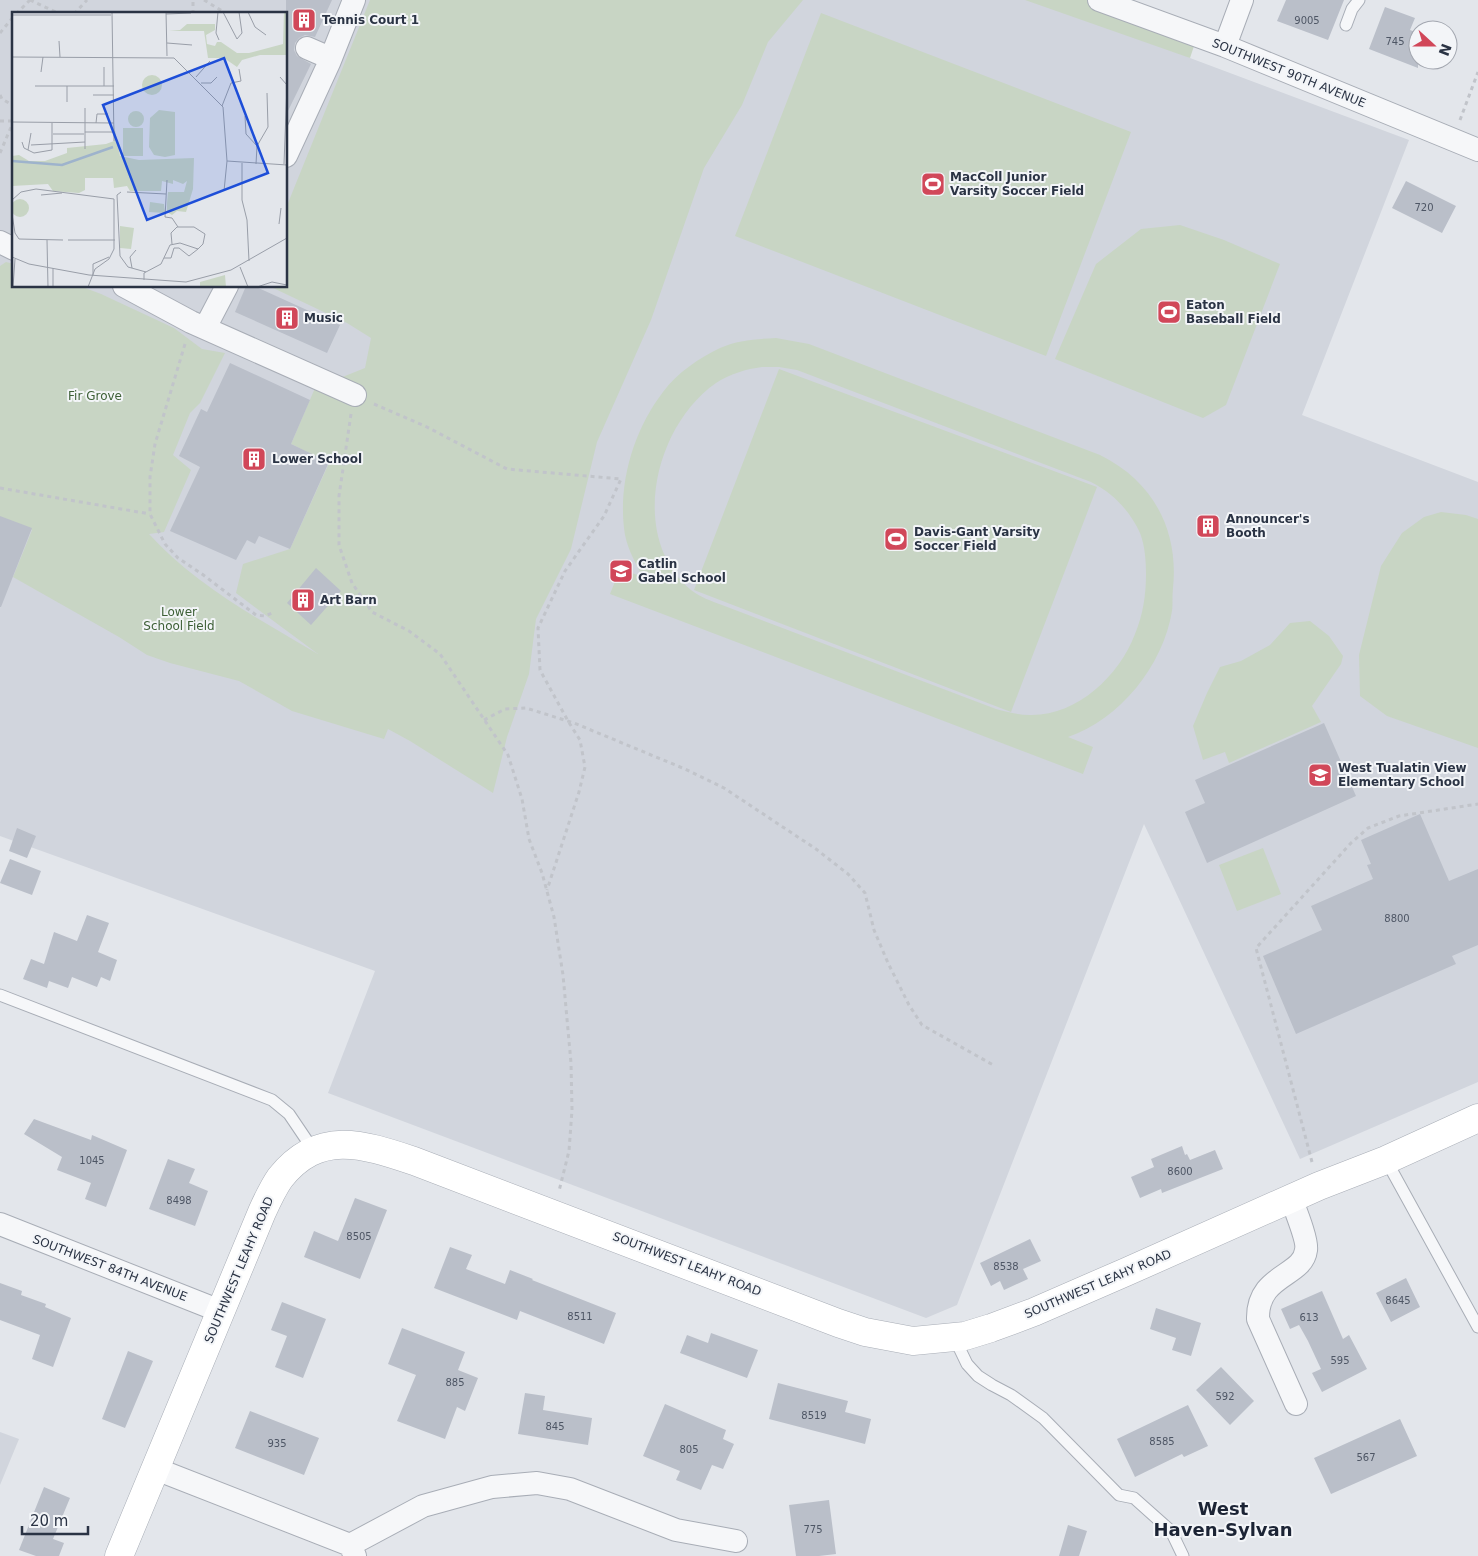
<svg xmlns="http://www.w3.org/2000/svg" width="1478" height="1556" viewBox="0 0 1478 1556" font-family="'DejaVu Sans',sans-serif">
<rect width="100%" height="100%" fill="#e3e6eb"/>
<path fill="#d1d5dd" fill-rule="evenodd" d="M0 0H1089L1190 58 1409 140 1302 415 1478 482V1082L1300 1159 1144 824 957 1305 926 1318 328 1093 375 971 0 836ZM14 14H286V286H14Z
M0 1432 19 1439 0 1485Z"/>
<path fill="#c8d5c4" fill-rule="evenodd" d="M370 0H803L768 42 742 105 704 168 651 320 597 442 571 549 536 619 529 674 507 737 493 793 410 741 388 729 384 739 292 711 239 681 170 663 147 655 119 637 13 577 32 530 15 532 0 517V266L6 262 14 264V286H80L101 294 174 328 202 349 225 353 200 403 190 413 173 455 191 470 164 532 149 534C196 586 259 619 318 654L236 593 243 564 290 549 329 463 291 444 315 388 365 368 371 338 347 323 269 286H286V208Z
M1025 0H1089L1196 40 1190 58Z
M821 13 1131 132 1046 356 735 236Z
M1180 225 1224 240 1280 264 1226 405 1203 418 1055 359 1096 264 1141 229Z
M776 338 809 344 1100 455C1153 481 1179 530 1173 588 1172 596 1173 604 1172 611 1163 666 1120 719 1068 737L1093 747 1083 774 610 594 620 569 643 577C636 564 628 550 625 535 617 486 633 431 663 392 677 373 699 358 720 348 738 340 757 339 776 338ZM762 367H779L797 370 1091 482C1113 493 1130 511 1140 533 1145 546 1146 561 1146 574 1146 595 1143 615 1135 634 1119 676 1077 716 1030 715 1018 715 1007 712 996 709L722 605C711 601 700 597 691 590 628 538 654 426 716 383 730 374 746 369 762 367Z
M779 369 1097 487 1011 712 694 590Z
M1441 512 1466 515 1478 519V748L1387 716 1360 696 1359 655 1381 566 1402 533 1424 517Z
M1310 621 1329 636 1343 656 1341 664 1312 706 1321 722 1229 763 1225 752 1203 760 1193 726 1207 693 1220 667 1241 661 1270 645 1290 623Z
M1263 848 1281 894 1237 911 1219 865Z"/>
<path fill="#babfc9" d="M286 0H332L315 37 305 35 299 38 295 43 294 50 297 56 311 64 286 115Z
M1286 0H1344L1328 40 1277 21Z
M1385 7 1415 18 1410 30 1418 33V68L1369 49Z
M1406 181 1456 206 1442 233 1392 208Z
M246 286H254L340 325 327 353 235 312Z
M230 363 310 400 291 444 329 462 290 549 259 536 255 544 247 540 236 560 170 531 200 467 179 456 201 409 207 412Z
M0 516 32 528 1 607H0Z
M316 568 341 591 311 625 287 603Z
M1324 723 1356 796 1207 863 1185 812 1205 803 1195 780Z
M1420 814 1449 881 1478 869V945L1452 956 1456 964 1296 1034 1263 956 1322 930 1311 906 1373 879 1367 865 1371 864 1361 840Z
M17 828 36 836 27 858 9 851Z
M10 859 41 871 32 895 0 883Z
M87 915 109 923 98 952 117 960 110 981 101 977 97 987 72 977 68 988 49 981 47 988 23 979 31 959 44 964 54 932 77 941Z
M34 1119 91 1140 92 1135 127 1150 106 1207 85 1199 91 1183 57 1170 62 1157 24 1134Z
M1182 1146 1185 1155 1187 1154 1190 1160 1215 1150 1223 1169 1162 1193 1161 1189 1140 1198 1131 1177 1154 1167 1151 1159Z
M168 1159 195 1169 189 1183 208 1191 195 1226 149 1209Z
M355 1198 387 1210 360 1279 304 1257 314 1231 338 1241Z
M1030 1239 1041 1261 1023 1269 1028 1279 1004 1290 1000 1281 991 1286 980 1263Z
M450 1247 472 1255 466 1269 505 1284 510 1270 533 1279 532 1280 616 1313 604 1344 520 1311 517 1320 434 1288Z
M1406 1278 1420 1307 1391 1322 1376 1293Z
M0 1283 22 1291 21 1295 46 1304 45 1307 71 1318 53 1367 32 1359 40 1335 0 1320Z
M1322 1291 1343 1339 1349 1335 1367 1369 1322 1392 1312 1373 1321 1369 1308 1341 1299 1325 1290 1329 1281 1309Z
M282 1302 326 1319 303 1378 275 1367 287 1336 271 1330Z
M1156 1308 1201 1323 1191 1356 1172 1350 1176 1338 1150 1329Z
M402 1328 465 1352 458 1370 478 1378 465 1411 457 1407 445 1439 397 1421 416 1375 388 1364Z
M711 1333 758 1350 747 1378 680 1353 687 1335 708 1343Z
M128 1351 153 1361 125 1428 102 1419Z
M1221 1367 1254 1401 1230 1425 1196 1390Z
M778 1383 848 1401 845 1412 871 1419 865 1444 769 1419Z
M525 1393 545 1396 543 1410 592 1418 588 1445 518 1434Z
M665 1404 726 1430 723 1439 734 1444 723 1469 712 1465 701 1490 676 1480 680 1471 643 1456Z
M1188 1405 1208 1446 1184 1457 1182 1454 1135 1477 1117 1439Z
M250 1411 319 1438 304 1475 235 1448Z
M1400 1419 1417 1456 1331 1494 1314 1458Z
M44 1487 70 1498 53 1539 64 1543 59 1556H36L19 1550Z
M829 1500 836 1554 819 1556H796L789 1505Z
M1068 1525 1087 1531 1079 1556H1059Z"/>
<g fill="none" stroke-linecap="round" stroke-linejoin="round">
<g stroke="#a8adb6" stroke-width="13">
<path id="lane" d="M1346 25 1352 9 1359 0
M0 995 272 1100 289 1114 314 1151
M1386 1160 1478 1327
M954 1337 967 1364 978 1376 992 1385 1011 1395 1043 1418 1119 1495 1134 1498 1171 1531 1183 1556"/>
</g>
<g stroke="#a8adb6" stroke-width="24">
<path id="street" d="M1099 0 1225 46 1478 150
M1225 46 1242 0
M307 48 330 58
M286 156 329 63 354 0
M0 242 14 249
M124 286 191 322 355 395
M205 328 227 286
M1291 1198C1295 1209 1308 1241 1306 1250 1303 1277 1257 1274 1258 1319L1296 1404
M0 1224 220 1311
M156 1469 350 1545 355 1556
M350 1545 423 1506 492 1487 537 1483 570 1489 676 1530 736 1541"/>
</g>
<g stroke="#a8adb6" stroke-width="29">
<path id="secondary" d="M119 1556 262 1212C267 1201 273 1188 280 1178 319 1129 363 1144 414 1161L838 1323 865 1332 913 1341 965 1336 991 1328 1034 1312 1126 1272 1319 1186 1386 1160 1478 1118"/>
</g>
<path stroke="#c1c4ca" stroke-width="3" stroke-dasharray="4 4" stroke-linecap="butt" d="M30 0 60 14
M204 0 227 14
M16 14 30 0
M74 14 87 0
M193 14V0
M0 33 14 16
M0 95 2 99 14 106
M1460 120 1478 72
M0 121H13
M0 153 14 120
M185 344 155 444 150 477V514L165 544 178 558 202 574 256 615 265 616 272 613
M374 404 425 426 507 469 621 479 604 516 565 571 538 628 540 670 568 721 580 740 585 767 579 792 547 890
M351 414 339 496V545L352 583 372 612 409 631 440 654 508 755 522 799 529 839 542 873 554 917 563 975 571 1063 572 1110 569 1151 559 1191
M0 488 150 514
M484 720 505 709 526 708 574 723 685 769 724 788 816 849 848 874 865 893 874 930 888 963 909 1005 922 1025 995 1066
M1312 1162 1256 948 1351 843 1368 828 1399 816 1478 804"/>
<use href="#lane" stroke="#f6f7f9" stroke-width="11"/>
<use href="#street" stroke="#f6f7f9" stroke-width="22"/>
<use href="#secondary" stroke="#fff" stroke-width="28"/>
</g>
<defs>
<g id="building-square" transform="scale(1.25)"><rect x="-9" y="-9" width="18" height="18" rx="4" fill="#d14759" stroke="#f3f5f8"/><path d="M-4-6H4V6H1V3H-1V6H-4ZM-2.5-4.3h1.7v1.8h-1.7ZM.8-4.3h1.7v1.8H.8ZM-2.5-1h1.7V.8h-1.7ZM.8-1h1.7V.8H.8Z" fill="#fff"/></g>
<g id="stadium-square" transform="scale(1.25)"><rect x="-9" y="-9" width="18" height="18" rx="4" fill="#d14759" stroke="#f3f5f8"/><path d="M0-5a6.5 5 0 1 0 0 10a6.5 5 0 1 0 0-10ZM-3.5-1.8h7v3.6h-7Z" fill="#fff"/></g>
<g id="school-square" transform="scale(1.25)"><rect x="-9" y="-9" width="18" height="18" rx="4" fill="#d14759" stroke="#f3f5f8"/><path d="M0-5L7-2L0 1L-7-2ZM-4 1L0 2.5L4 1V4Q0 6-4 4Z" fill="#fff"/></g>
</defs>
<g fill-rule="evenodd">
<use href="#building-square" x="304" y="20"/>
<use href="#stadium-square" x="933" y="184"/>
<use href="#stadium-square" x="1169" y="312"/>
<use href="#building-square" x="287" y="318"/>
<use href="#building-square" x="254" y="459"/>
<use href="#building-square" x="1208" y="526"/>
<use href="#stadium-square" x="896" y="539"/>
<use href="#school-square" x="621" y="571"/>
<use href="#building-square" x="303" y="600"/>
<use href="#school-square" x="1320" y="775"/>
</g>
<g text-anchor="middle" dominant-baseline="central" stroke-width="4" stroke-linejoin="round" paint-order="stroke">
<g font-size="10" fill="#4e5665">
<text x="1307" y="20">9005</text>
<text x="1395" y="41">745</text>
<text x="1424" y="207">720</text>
<text x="1397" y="918">8800</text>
<text x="92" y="1160">1045</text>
<text x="1180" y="1171">8600</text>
<text x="179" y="1200">8498</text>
<text x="359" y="1236">8505</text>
<text x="1006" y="1266">8538</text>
<text x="1398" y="1300">8645</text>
<text x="580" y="1316">8511</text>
<text x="1309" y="1317">613</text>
<text x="1340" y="1360">595</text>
<text x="455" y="1382">885</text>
<text x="1225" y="1396">592</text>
<text x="814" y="1415">8519</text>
<text x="555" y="1426">845</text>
<text x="1162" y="1441">8585</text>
<text x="277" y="1443">935</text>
<text x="689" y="1449">805</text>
<text x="1366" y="1457">567</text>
<text x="813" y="1529">775</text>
</g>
<g font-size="12" font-weight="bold" fill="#2a3344" stroke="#f3f5f8" text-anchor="start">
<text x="322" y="20">Tennis Court 1</text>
<text x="950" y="177">MacColl Junior<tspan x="950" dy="14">Varsity Soccer Field</tspan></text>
<text x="1186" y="305">Eaton<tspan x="1186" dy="14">Baseball Field</tspan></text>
<text x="304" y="318">Music</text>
<text x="272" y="459">Lower School</text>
<text x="1226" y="519">Announcer's<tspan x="1226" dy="14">Booth</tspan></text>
<text x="914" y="532">Davis-Gant Varsity<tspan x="914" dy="14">Soccer Field</tspan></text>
<text x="638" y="564">Catlin<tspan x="638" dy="14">Gabel School</tspan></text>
<text x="320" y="600">Art Barn</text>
<text x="1338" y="768">West Tualatin View<tspan x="1338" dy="14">Elementary School</tspan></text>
</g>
<g font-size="12" fill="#2a3344" stroke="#f3f5f8">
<text transform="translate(1289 73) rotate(22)">SOUTHWEST 90TH AVENUE</text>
<text transform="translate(687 1264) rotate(21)">SOUTHWEST LEAHY ROAD</text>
<text transform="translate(110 1268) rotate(21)">SOUTHWEST 84TH AVENUE</text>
<text transform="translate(239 1270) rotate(-67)">SOUTHWEST LEAHY ROAD</text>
<text transform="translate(1098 1284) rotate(-23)">SOUTHWEST LEAHY ROAD</text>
</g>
<g font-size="12" fill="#3e6037" stroke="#f3f5f8">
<text x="95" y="396">Fir Grove</text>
<text x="179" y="612">Lower<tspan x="179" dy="14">School Field</tspan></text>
</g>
<g font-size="18" font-weight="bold" fill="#1c2435" stroke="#f3f5f8">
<text x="1223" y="1508">West<tspan x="1223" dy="21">Haven-Sylvan</tspan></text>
</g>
</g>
<g transform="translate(12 12)">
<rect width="275" height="275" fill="#e3e6eb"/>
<path d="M272 0H275V43H248L230 48 225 55 212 46H196L192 19H157L168 18 175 12H203V18L194 23 195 32 203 34 205 30H209L225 41H237L271 32ZM130 73a10 10 0 1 1 20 0a10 10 0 1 1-20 0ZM147 98 163 100V143L153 145 142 143 137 135 138 106ZM116 107a8 8 0 1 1 16 0a8 8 0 1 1-16 0ZM102 113 108 144 127 148 182 146 181 177 174 200 165 199 160 203 155 200V191L156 180H172L175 169 171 172 161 168V172L150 169 149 179H118L115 174 102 176 101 166H73V178L67 181 41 179 36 172 0 174V144L7 143 17 149H33L55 141V136L94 132 102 129ZM111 116H131V144H111ZM-1 196a9 9 0 1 1 18 0a9 9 0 1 1-18 0ZM138 190 152 192 153 201 137 200ZM108 214 122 216 119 237 108 236ZM213 263 214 275H188V270Z" fill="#c8d5c4"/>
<path fill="none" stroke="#9eb3cc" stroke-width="2.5" d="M0 149 50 153 101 135"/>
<path fill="none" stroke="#999ea8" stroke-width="1" d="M100 0 102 129M154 0 155 44M206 0 204 21 207 28M211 0 225 27 230 21 227 0M236 0 243 15 254 23M154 2 179 1M0 3H99M47 29 48 45M155 31 180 33M0 45 162 46 211 95 215 149 275 153M29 60 31 45M184 65 198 49M268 65 275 73 272 152M189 71H199L205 65M23 74H102M55 74V90M92 74V55M81 83H102M210 94 219 71 229 69 227 57M233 104 234 122 245 134M0 110 102 111M84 111 85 102H96M73 120H102M41 122H72M10 130 12 136 22 141 40 138V111M19 133 73 130M73 137V96M16 138 19 121M230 151V188L235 208 237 249M244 152 245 134 256 115 255 81M155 168 153 205 160 206 166 215M212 179 215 149M109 180 105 183 108 244 116 255 134 260M115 180 154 182M29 183 50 181M0 188 9 180 24 177 102 187V237L97 247 83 257 76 275M0 202 3 221 7 227 51 228M267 212 269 196M35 228 36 275M56 228H103M0 245 17 252 77 263 174 270 219 258 275 226M152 246H159L162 236H167L177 244 186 237M228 255 236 275M120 256 118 245 124 238M81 263V252L97 245M132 268V261L149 252 158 233 168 231 186 237 191 232 193 222 182 215H165L159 221 160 232M1 275 3 247M41 275V256M245 275 260 270 275 273"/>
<path fill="#1d4ed8" fill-opacity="0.15" stroke="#1d4ed8" stroke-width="2.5" d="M212 46 256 161 135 208 91 93Z"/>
<rect width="275" height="275" fill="none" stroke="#2a3344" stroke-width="2.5"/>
</g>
<g transform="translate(1433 45) rotate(111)"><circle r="24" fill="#f3f5f8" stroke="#a3a7b0"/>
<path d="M0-4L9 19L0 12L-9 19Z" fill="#d14759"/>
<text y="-8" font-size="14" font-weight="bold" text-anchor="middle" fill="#2a3344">N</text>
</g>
<path d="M22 1526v8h66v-8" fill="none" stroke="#2a3344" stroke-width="2.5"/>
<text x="30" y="1526" font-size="15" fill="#2a3344" stroke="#f3f5f8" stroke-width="4" paint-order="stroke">20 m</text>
</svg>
